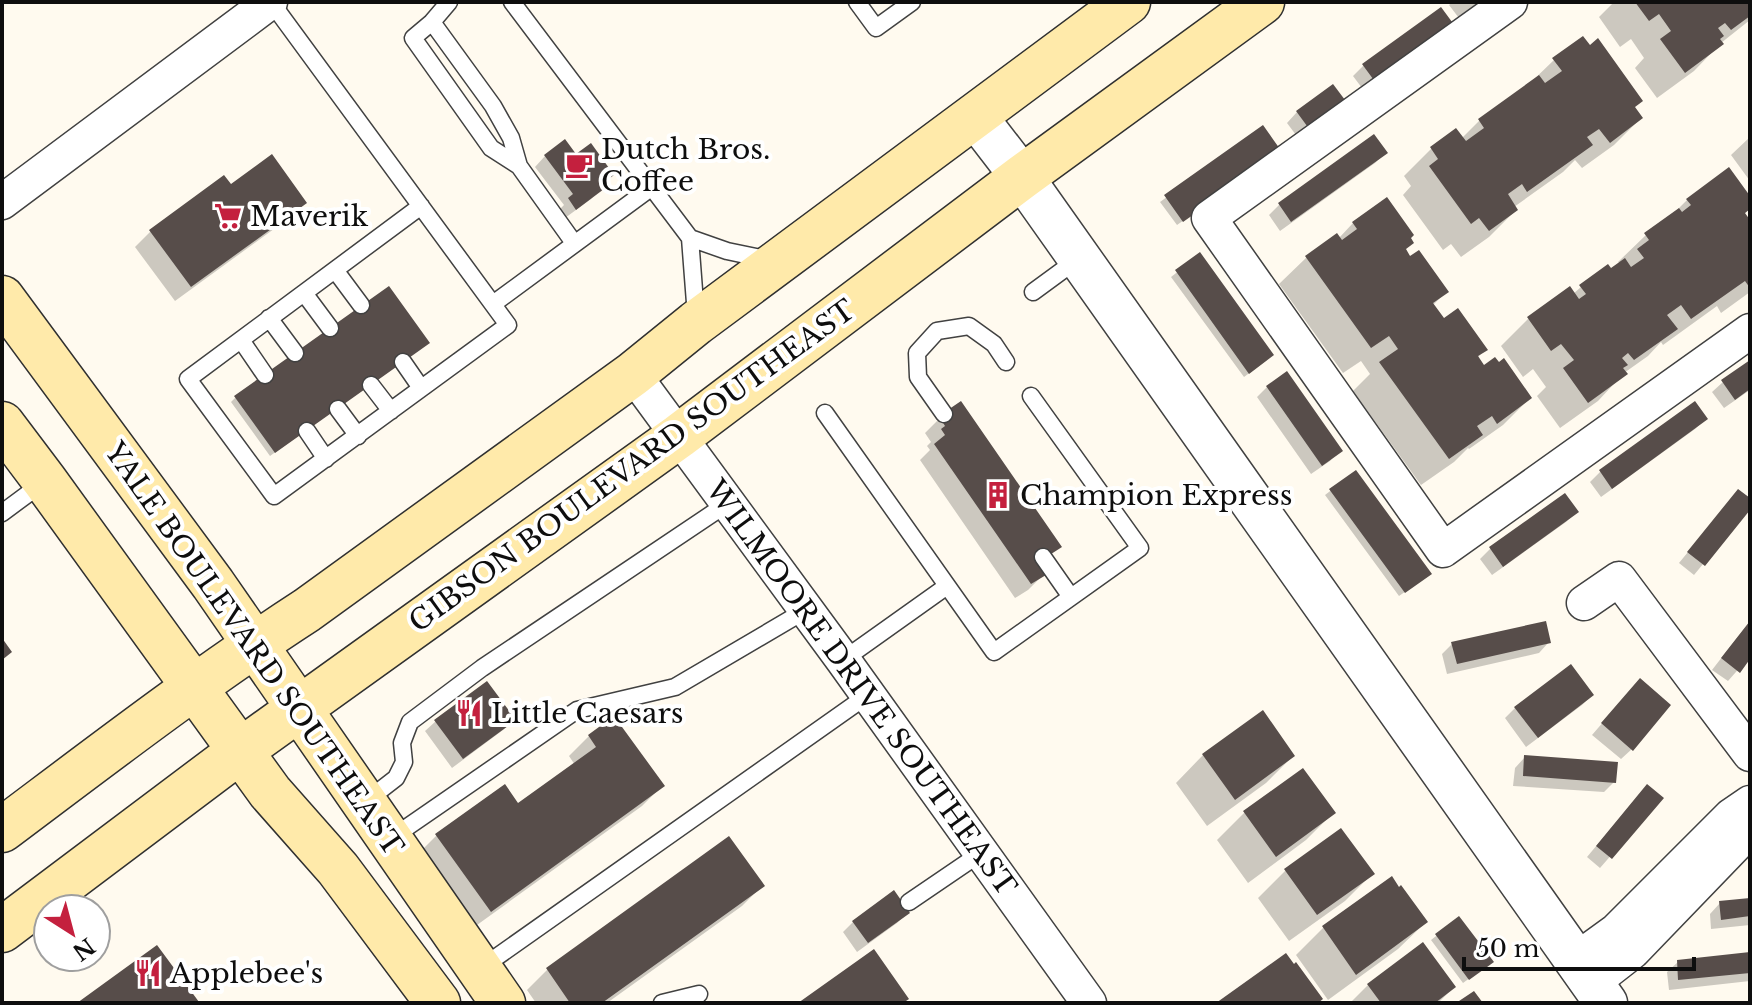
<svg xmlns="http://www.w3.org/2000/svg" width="1752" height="1005" viewBox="0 0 1752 1005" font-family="'Libre Baskerville',serif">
<rect width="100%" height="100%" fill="#fffaef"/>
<path fill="#0003" d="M1452 2H1490L1462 22 1449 5Z
M1614 2H1750V20L1721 43 1694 71 1657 98 1635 68 1644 58 1631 39 1620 47 1599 17Z
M1440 10 1365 92 1353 76 1363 66Z
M1554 60 1633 108 1641 118 1614 145 1582 168 1575 160 1563 172 1514 207 1516 210 1489 237 1461 257 1451 244 1443 250 1403 195 1411 186 1404 176 1431 149 1456 131 1461 139 1480 120 1526 87Z
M1333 87 1345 103 1299 139 1287 123 1297 112Z
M1262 128 1275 156 1177 225 1160 202Z
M1374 137 1385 153 1375 163 1280 231 1269 215 1279 205Z
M1750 137V181L1731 155Z
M545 156 576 157 611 175 591 199 565 218 559 210 564 205 535 167Z
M1750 199V208L1744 214 1750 223V292L1721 313 1717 306 1663 345 1661 342 1648 356 1624 373 1598 401 1560 428 1537 396 1546 387 1533 369 1523 377 1501 346 1528 319 1569 289 1573 294 1581 287 1620 264 1618 262 1646 235 1673 214 1687 200Z
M305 203 289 218 175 301 135 247 151 231Z
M1353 223 1404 250 1446 292 1432 306 1443 321 1485 350 1477 358 1484 368 1530 398 1503 425 1469 449 1468 448 1454 462 1421 485 1353 391 1370 374 1361 361 1343 373 1279 284 1307 257 1339 238Z
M1199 255 1267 360 1244 377 1171 277Z
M423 347 270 456 231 402 235 398Z
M1750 363V390L1724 408 1712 392 1723 382Z
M1267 387 1340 450 1330 461 1311 474 1257 397Z
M940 418 1059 546 1037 566 1043 575 1028 590 1015 598 920 460 930 450 927 446 931 442 925 433Z
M1705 419 1695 429 1601 497 1590 482 1600 472Z
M1355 472 1425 578 1399 596 1325 495Z
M1738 491 1750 501V507L1694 575 1679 563Z
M1576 512 1566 522 1492 575 1480 559 1490 549Z
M1750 621V656L1728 681 1712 670Z
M1549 642 1539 653 1447 674 1442 654 1452 644Z
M1630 691 1632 749 1621 759 1592 735Z
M1592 695 1582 705 1526 747 1505 718 1515 708Z
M514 720 503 730 452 768 425 731 436 721Z
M589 736 662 786 642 806 470 930 416 856 436 836 504 787 517 806 575 765 569 756Z
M1203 755 1293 756 1266 783 1207 826 1176 783Z
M1525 757 1614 782 1604 792 1513 786 1515 768Z
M1302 771 1333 813 1306 840 1248 883 1217 840 1244 813Z
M1637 797 1661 798 1600 868 1587 857Z
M729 839 762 886 742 906 607 1003H536L527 990 547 970Z
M1285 871 1372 874 1345 901 1289 941 1258 898Z
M1391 879 1426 922 1398 949 1328 1000 1296 955 1323 928Z
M1750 900V925L1711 929 1710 914 1720 903Z
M907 913 897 923 857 952 843 932 853 922Z
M1458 919 1486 966 1463 983 1431 940Z
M157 947 197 1002 195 1003H80Z
M1750 954V981L1669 990 1667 972 1678 962Z
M1368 985 1454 987 1438 1003H1350Z"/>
<path fill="#574d4a" d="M1635 2H1750V16L1731 30 1725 23 1718 28 1724 36 1720 39 1724 44 1685 73 1660 39 1671 31 1659 14 1649 21Z
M1441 7 1455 26 1376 83 1362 64Z
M1583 36 1590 45 1598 38 1643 101 1635 107 1643 118 1610 143 1599 129 1587 137 1593 145 1527 192 1522 184 1508 194 1518 210 1489 231 1479 218 1471 224 1429 166 1438 159 1430 147 1456 128 1466 141 1484 128 1478 119 1539 75 1545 83 1562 71 1552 58Z
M1333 84 1348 104 1310 130 1296 111Z
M1263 125 1282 152 1183 222 1164 195Z
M1374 134 1388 153 1291 222 1278 203Z
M565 139 576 154 591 143 614 175 601 185 604 189 576 210 568 198 573 194 544 155Z
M272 154 307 203 191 287 149 230 224 175 231 184Z
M1729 167 1750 196V209L1745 213 1750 220V288L1745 281 1691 319 1681 305 1667 315 1678 329 1634 360 1628 353 1622 358 1628 365 1623 368 1628 374 1588 403 1563 368 1574 360 1561 344 1551 351 1527 317 1570 286 1579 299 1586 294 1579 285 1608 264 1611 268 1625 258 1631 267 1644 258 1637 249 1649 240 1644 233 1679 208 1682 212 1691 205 1686 199Z
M1387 197 1414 235 1411 238 1414 243 1406 249 1410 256 1419 250 1449 292 1433 303 1444 318 1458 308 1488 350 1478 356 1484 365 1495 357 1499 362 1504 358 1532 398 1497 424 1492 416 1477 426 1483 435 1449 459 1379 362 1398 349 1389 336 1371 348 1305 256 1337 233 1342 240 1357 229 1352 222Z
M1200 252 1274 355 1249 374 1175 270Z
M389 286 430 343 275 453 234 396Z
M1750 360V389L1735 400 1721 380Z
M1287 371 1343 451 1322 466 1266 386Z
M961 401 1062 547 1037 563 1046 575 1031 584 934 444 945 435 941 429 945 426 939 416Z
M1695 401 1708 419 1612 489 1599 470Z
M1356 470 1432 574 1405 593 1329 489Z
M1738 489 1750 498V510L1705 566 1687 552Z
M1565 493 1579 512 1503 567 1489 547Z
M1546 621 1551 643 1457 664 1451 642Z
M1750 621V659L1740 673 1721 658Z
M2 638 12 652 2 660Z
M1571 664 1594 695 1538 738 1514 707Z
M1640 678 1671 705 1633 751 1601 723Z
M487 681 516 720 463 759 434 720Z
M1263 710 1295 756 1235 800 1202 754Z
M614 716 665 786 491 912 435 834 505 784 518 803 596 747 588 735Z
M1524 755 1618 762 1616 783 1523 776Z
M1303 768 1336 813 1276 857 1243 811Z
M1647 784 1664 798 1612 859 1596 846Z
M1341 828 1375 874 1317 915 1284 869Z
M729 836 765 886 602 1003H570L546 968Z
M1392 876 1399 887 1401 885 1428 922 1356 975 1322 926Z
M894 890 910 913 868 943 852 921Z
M1750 898V916L1721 920 1719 901Z
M1459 916 1494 962 1469 980 1435 934Z
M1423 942 1456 987 1435 1003H1381L1367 984Z
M157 945 199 1002 77 1003Z
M874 949 909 999 903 1003H798Z
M1750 952V973L1678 980 1677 960Z
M1286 953 1294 964 1296 962 1323 999 1318 1003H1216Z
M1474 991 1483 1003H1456Z"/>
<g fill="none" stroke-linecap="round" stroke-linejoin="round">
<g stroke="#414141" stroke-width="19">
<path id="service" d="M271 2 508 325 274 496 188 379 421 206
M449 2 432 22 413 38 491 148 519 166 574 243
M512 2 690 238 727 251 770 260
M857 2 876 28 912 2
M432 22 493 106 511 138 519 166
M690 238 696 316
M335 270 361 305
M1033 292 1078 259
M304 293 330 328
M493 304 652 187
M269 318 295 353
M241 340 265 375
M403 362 421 388
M371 385 391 411
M338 409 358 436
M825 413 994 652 1140 548 1031 396
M944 414 918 377 917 353 937 331 969 326 994 344 1006 362
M307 431 326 459
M2 513 44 482
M1043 557 1071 597
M843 660 947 586
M365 802 396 778 404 762 402 743 410 722 482 668 728 503
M390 839 577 710 675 687 806 610
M909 902 981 853
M481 968 868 695
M662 1003 699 994"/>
</g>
<g stroke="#414141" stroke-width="37">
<path id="minor" d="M1510 2 1209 218 1443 550 1750 331
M2 202 270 2
M633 374 843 660 1089 1003
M1584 603 1619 579 1750 754
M1576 960 1616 931 1731 816 1750 803
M1592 983 1633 951 1742 838 1750 826"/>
</g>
<g stroke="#414141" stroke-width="45">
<path id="tertiary" d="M975 116 1022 177 1606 1003"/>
</g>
<g stroke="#303030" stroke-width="47">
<path id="secondary" d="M2 298 213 584 503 1003
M2 424 45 481 270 792 338 869 438 1003
M2 830C102 755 202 678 307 610L633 374 696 323 1128 2
M2 930 240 751 679 436 1022 177 1262 2"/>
</g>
<use href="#service" stroke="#fff" stroke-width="16"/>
<use href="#minor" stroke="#fff" stroke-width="34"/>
<use href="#tertiary" stroke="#fff" stroke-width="42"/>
<use href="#secondary" stroke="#ffeaaa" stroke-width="44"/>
</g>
<defs>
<g id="cafe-bare" transform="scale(2.16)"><path d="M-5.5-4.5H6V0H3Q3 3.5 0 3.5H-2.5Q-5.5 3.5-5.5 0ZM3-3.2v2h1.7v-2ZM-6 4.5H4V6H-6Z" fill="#c4203e" stroke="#fff" stroke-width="2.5" paint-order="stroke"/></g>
<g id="supermarket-bare" transform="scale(2.16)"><path d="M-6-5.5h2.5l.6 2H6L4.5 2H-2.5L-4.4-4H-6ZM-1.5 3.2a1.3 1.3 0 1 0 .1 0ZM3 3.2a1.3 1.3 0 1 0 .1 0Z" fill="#c4203e" stroke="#fff" stroke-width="2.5" paint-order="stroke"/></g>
<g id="building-bare" transform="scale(2.16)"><path d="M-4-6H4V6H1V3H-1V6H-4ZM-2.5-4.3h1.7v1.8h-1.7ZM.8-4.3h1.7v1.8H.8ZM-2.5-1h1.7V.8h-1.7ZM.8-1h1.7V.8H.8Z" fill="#c4203e" stroke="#fff" stroke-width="2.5" paint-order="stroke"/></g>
<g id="restaurant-bare" transform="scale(2.16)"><path d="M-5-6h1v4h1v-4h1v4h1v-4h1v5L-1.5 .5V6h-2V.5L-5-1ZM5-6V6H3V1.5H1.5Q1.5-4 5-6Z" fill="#c4203e" stroke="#fff" stroke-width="2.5" paint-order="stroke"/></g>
</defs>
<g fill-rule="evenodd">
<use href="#cafe-bare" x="579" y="165"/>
<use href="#supermarket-bare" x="228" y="216"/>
<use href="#building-bare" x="998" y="495"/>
<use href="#restaurant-bare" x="469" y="713"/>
<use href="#restaurant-bare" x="148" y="973"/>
</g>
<g text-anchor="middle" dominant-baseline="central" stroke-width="8" stroke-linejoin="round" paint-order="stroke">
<g font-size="28" fill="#0e0e0e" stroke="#fff" text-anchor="start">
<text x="601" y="149">Dutch Bros.<tspan x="601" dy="32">Coffee</tspan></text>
<text x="250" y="216">Maverik</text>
<text x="1020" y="495">Champion Express</text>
<text x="491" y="713">Little Caesars</text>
<text x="170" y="973">Applebee's</text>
</g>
<g font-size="28" fill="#0e0e0e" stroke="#fff">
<text transform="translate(632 466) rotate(-36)">GIBSON BOULEVARD SOUTHEAST</text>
<text transform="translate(254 649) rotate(55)">YALE BOULEVARD SOUTHEAST</text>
<text transform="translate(861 688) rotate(54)">WILMOORE DRIVE SOUTHEAST</text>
</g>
</g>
<rect width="1752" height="1005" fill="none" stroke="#0e0e0e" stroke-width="8"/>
<g transform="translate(72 933) rotate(144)"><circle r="38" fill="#ffffff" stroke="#9f9f9f" stroke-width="2"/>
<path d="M0-6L14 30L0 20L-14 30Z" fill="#c4203e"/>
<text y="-12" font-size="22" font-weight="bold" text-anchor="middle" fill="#0e0e0e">N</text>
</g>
<path d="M1464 957v12h230v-12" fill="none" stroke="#0e0e0e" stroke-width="4"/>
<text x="1476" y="957" font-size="24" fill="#0e0e0e" stroke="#ffffff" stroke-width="6" paint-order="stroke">50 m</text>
</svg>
